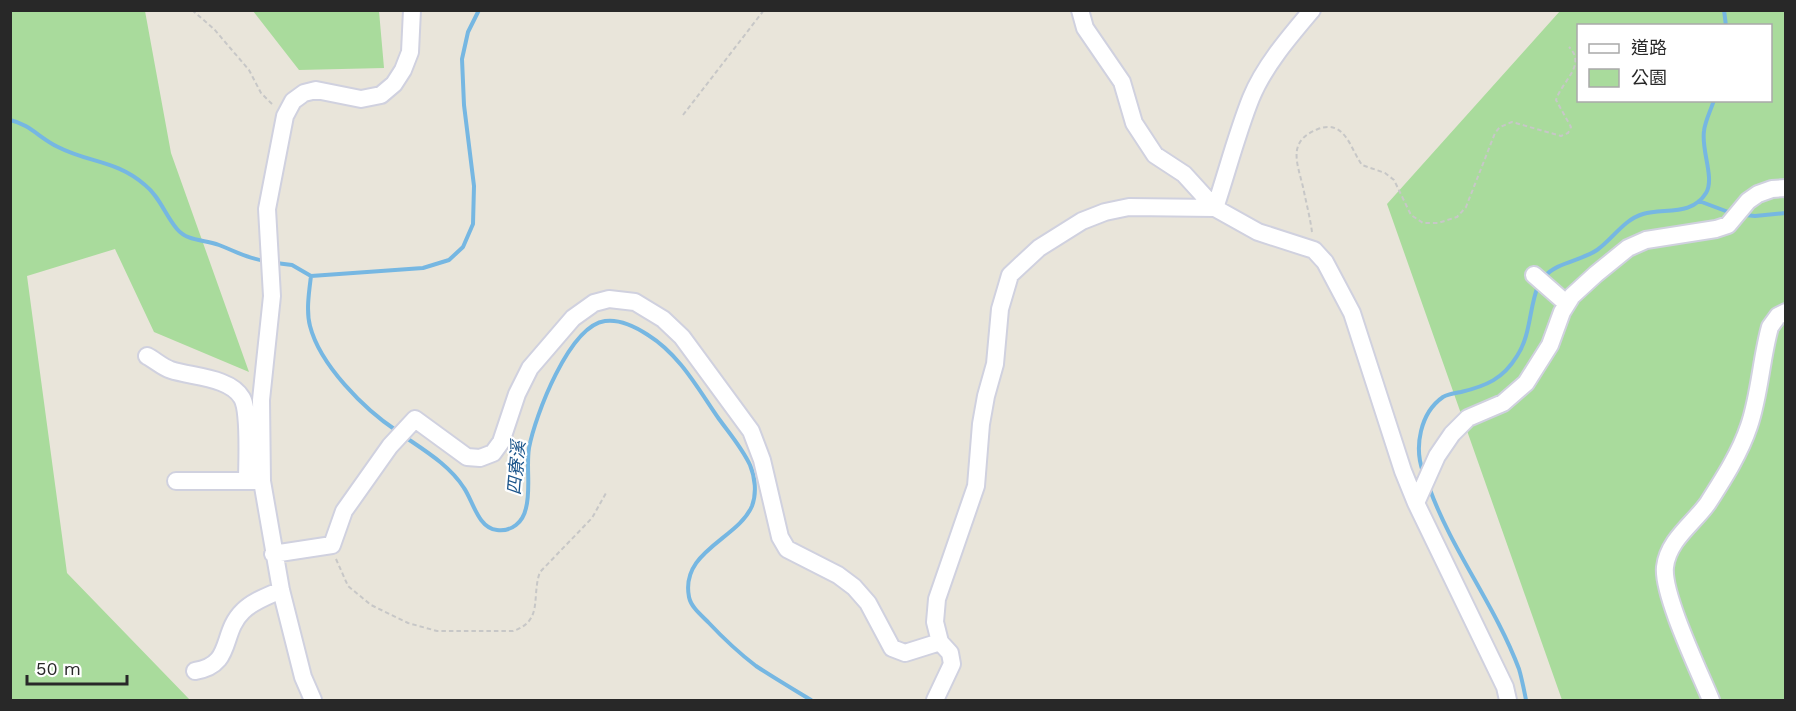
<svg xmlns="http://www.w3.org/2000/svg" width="1796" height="711" viewBox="0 0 1796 711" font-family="'Work Sans','Noto Sans TC',sans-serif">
<rect width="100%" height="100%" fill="#e9e5da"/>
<path fill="#a9db9c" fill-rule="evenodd" d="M10 11H145L171 153 249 372 154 332 115 249 27 276 67 573 190 700H11Z
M253 11H379L384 68 299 70Z
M1560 11H1785V700H1562L1387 204ZM1578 26H1770V100H1578Z"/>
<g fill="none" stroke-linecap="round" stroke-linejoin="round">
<path stroke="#76b7e2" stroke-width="4" d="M1724 10 1726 26
M10 120C29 124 41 139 58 147 89 163 116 160 145 185 160 197 165 215 177 229 188 242 204 239 219 245 235 251 248 259 266 261
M1699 201 1731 213
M1745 215 1755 216 1786 213
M276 263 292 265 311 276
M1544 277C1557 262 1581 261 1597 250 1613 239 1623 220 1643 214 1665 208 1692 216 1706 193 1715 178 1701 151 1704 131 1705 121 1711 110 1714 100
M397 431C364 409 320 365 310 326 306 311 309 292 311 276L423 268 449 260 463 247 473 224 474 186 464 105 462 59 468 32 479 10
M405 437C427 452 450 466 464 488 473 501 478 528 497 530 512 532 523 522 526 508 531 489 526 467 529 448 535 416 569 326 605 321 620 319 636 327 648 335 680 355 698 389 719 419 730 434 742 448 750 465 755 477 757 493 752 506 738 539 680 551 689 597 691 607 701 615 708 622 723 638 739 653 756 666 774 678 793 689 811 700
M1423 472C1414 447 1420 413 1443 397 1448 394 1456 393 1461 392 1486 386 1503 379 1517 356 1531 335 1529 308 1538 286
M1429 487C1452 551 1495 605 1519 669 1522 679 1524 690 1526 700"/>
<g stroke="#d0d1df" stroke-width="20">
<path id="minor" d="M1080 10 1085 28 1122 82 1134 123 1155 155 1184 174 1215 208 1258 232 1314 250 1325 262 1352 313 1403 471 1416 503 1505 687 1508 700
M1534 275 1567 304
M147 356C155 360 162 367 171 370 192 377 230 377 242 398 250 412 247 463 247 481
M176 481H258
M1416 503 1437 456 1452 434 1468 418 1503 403 1526 383 1550 345 1562 312 1572 296 1596 274 1628 248 1646 240 1716 229 1728 225 1748 201 1758 194 1772 189 1786 188
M273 554 332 545 344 511 390 446 415 419 467 457 480 458 493 453 501 442 517 394 530 368 573 318 594 303 609 299 635 302 663 319 682 337 751 431 762 460 780 537 787 549 838 575 854 587 868 603 892 648 905 653 940 642
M195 671C234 665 220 633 243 611 253 601 268 596 281 590
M313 700 303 677 281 590 262 481 261 400 272 296 267 209 285 116 293 101 304 93 316 90 361 99 381 95 394 84 403 70 410 52 412 10
M935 700 952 664 950 653 940 642 935 622 937 599 976 486 981 424 986 396 995 364 1000 309 1010 275 1039 248 1082 221 1105 212 1129 207 1215 208C1227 172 1237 133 1251 98 1264 66 1290 36 1312 10
M1711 700C1699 671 1662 594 1665 567 1668 540 1694 523 1708 503 1724 478 1740 453 1749 426 1760 394 1761 359 1770 327L1778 316 1786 312"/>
</g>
<path stroke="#c7c7c7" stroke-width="2" stroke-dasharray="4.5 3" stroke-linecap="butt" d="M192 10 214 29 249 70 261 93 274 106
M683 115 764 10
M1312 232C1310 217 1306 202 1303 187 1297 162 1287 141 1318 129 1345 119 1350 148 1362 165L1385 173 1394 180 1411 215 1423 223H1438L1457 217 1466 207 1495 133 1500 127 1512 122 1561 136 1568 133 1571 127 1556 100C1562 81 1587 65 1569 47
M336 559 348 586 371 605 408 623 437 631H513C544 621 531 596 540 572L592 518 606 493"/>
<use href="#minor" stroke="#fff" stroke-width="16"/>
</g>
<g text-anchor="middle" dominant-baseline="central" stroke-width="4.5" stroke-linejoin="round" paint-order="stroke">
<g font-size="18" font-style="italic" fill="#1a548a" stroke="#fff">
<text transform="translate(516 468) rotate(-85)">四寮溪</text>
</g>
</g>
<rect width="1796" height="711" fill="none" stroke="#282828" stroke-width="24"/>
<rect x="1577" y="24" width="195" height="78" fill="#ffffff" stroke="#a9a9a9" stroke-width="1.5"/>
<rect x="1589" y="44" width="30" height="9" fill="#ffffff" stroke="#a9a9a9" stroke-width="1.5"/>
<text x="1631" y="54" font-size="18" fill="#282828">道路</text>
<rect x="1589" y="69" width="30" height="18" fill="#a9db9c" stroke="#a9a9a9" stroke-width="1.5"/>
<text x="1631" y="84" font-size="18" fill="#282828">公園</text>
<path d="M27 675v9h100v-9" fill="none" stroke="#282828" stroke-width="3"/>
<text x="36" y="675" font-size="18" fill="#282828" stroke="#ffffff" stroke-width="4.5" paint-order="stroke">50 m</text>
</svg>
